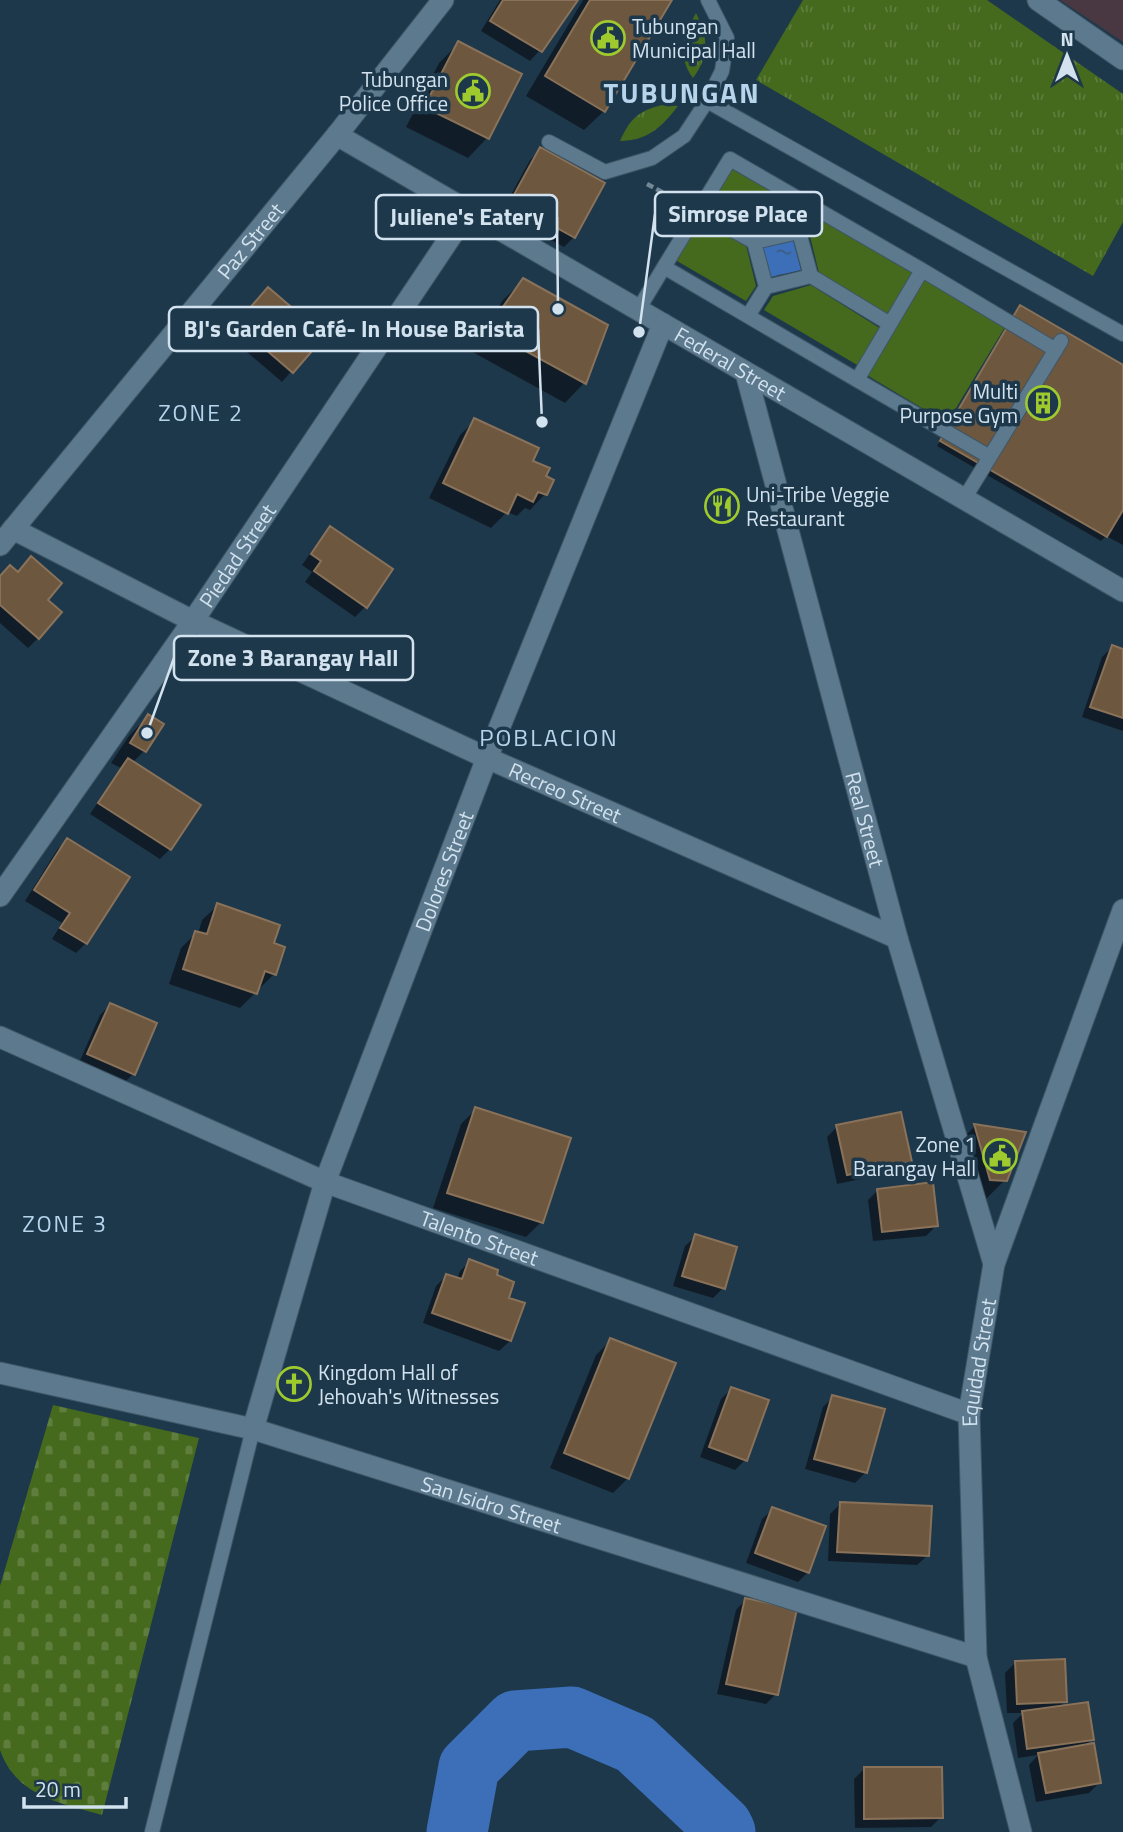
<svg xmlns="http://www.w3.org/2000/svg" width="1123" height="1832" viewBox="0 0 1123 1832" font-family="'Titillium Web',sans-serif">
<defs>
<pattern id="grass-tufts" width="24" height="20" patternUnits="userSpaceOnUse" patternTransform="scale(1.75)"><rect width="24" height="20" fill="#45691d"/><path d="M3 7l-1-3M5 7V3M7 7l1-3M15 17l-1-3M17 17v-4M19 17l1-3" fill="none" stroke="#5f7e3e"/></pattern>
<pattern id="cemetery-stones" width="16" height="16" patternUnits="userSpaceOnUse" patternTransform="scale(1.75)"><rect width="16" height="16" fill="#45691d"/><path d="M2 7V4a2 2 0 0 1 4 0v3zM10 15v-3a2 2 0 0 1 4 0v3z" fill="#5f7e3e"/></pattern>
<pattern id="water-ripples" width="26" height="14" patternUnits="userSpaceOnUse" patternTransform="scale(1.75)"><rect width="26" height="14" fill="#3c6fb7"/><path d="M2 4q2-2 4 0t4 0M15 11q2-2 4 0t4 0" fill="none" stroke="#3d5c85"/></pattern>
</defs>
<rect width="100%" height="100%" fill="#1e384b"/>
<path fill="#493741" d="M1060 0H1123V42Z"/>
<path fill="url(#grass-tufts)" d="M803 0H987L1123 94V222L1093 276 756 80Z
M696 13C708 38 710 55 693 78 677 56 683 36 696 13Z
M662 105 678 106C662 127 647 141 620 141 630 119 638 111 662 105Z"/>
<path fill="url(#cemetery-stones)" d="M53 1405 199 1438 102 1815C60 1803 16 1796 0 1750V1586Z"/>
<path fill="#45691d" d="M730 159 806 203 793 222 751 230 702 204Z
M822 213 922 270 894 318 819 273 809 232Z
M695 218 746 245 756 286 746 301 670 257Z
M924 278 1005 327 947 423 865 374Z
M811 285 886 332 864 369 764 310 773 296Z"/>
<path fill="url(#water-ripples)" d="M793 240 801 270 771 277 763 247Z"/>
<path fill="#0007" d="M500 0H576L540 50 530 61 481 31Z
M583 0H670L604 111 584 130 526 96Z
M458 44 487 138 468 158 406 127 439 63Z
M540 150 574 237 564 247 501 213 530 160Z
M523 281 605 325 584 383 565 403 469 350 503 300Z
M258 299 322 336 282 382 227 335Z
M1020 307 1123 367V545L1106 536 1101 541 937 446 1015 312Z
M475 420 531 461 544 477 552 481 545 494 530 510 525 508 517 516 507 512 491 528 429 498 460 435Z
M331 528 365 607 355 617 305 582 312 572 302 565 321 538Z
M0 577 45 600 38 638 28 648 0 623Z
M1112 647 1123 651V731L1082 717 1102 657Z
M148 716 145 750 132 763 170 849 160 859 90 814 121 768 111 763 129 736Z
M67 840 127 877 86 943 76 953 52 939 62 923 25 901 57 850Z
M218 905 272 944 274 974 259 989 257 988 255 993 240 1008 169 984 181 948 196 933 198 934 202 920Z
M110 1005 155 1024 133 1074 123 1084 78 1065 100 1015Z
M476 1109 541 1222 526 1237 433 1208 461 1124Z
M975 1126 1024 1133 1005 1180 985 1200 955 1146Z
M837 1127 910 1161 900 1171 837 1184 827 1137Z
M878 1190 936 1226 926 1236 873 1241 868 1200Z
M696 1236 723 1288 713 1298 673 1286 685 1246Z
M470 1261 494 1276 507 1299 523 1304 510 1341 499 1351 423 1323 436 1286 446 1276 457 1279 460 1271Z
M611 1340 628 1478 613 1493 550 1468 596 1355Z
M731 1389 745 1460 735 1470 700 1457 721 1399Z
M833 1397 883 1410 865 1473 855 1483 805 1469 823 1407Z
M840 1504 928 1555 917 1565 828 1561 830 1514Z
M773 1509 808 1572 798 1582 746 1563 762 1519Z
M746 1599 776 1694 766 1704 717 1694 736 1610Z
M1015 1663 1065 1701 1059 1708 1092 1739 1085 1746 1099 1783 1089 1793 1036 1802 1029 1765 1038 1755 1018 1758 1013 1723 1023 1713H1007L1005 1673Z
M864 1769 941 1817 931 1827 855 1828 854 1779Z"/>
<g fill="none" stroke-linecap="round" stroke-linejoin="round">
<path stroke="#3c6fb7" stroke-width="61" d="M457 1832 469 1767 515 1721 572 1717 635 1744 722 1826 725 1832"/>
</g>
<path fill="#6d573f" stroke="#897259" stroke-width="2" d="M503 0H578L542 52 490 21Z
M590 0H672L605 112 545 76Z
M458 41 522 74 489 139 424 107Z
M540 147 605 183 575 238 510 202Z
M523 278 608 325 586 384 487 330Z
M268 287 325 336 293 373 236 324Z
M1020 305 1123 365V510L1107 537 940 441Z
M474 418 539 448 533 461 550 468 546 476 554 480 547 495 538 492 533 502 517 494 508 514 443 483Z
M330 526 393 569 367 608 314 571 321 561 311 554Z
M31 556 62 583 48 600 62 612 39 639 0 605V576L10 565 18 572Z
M1112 645 1123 649V718L1090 707Z
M148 714 164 724 146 752 130 743Z
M128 758 201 805 171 850 98 803Z
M67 838 130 877 87 944 60 928 70 913 34 890Z
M217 903 280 925 274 943 285 947 276 975 265 971 257 994 183 969 195 931 207 934Z
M110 1003 157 1023 135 1075 87 1054Z
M475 1107 571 1138 543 1223 447 1193Z
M901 1112 912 1162 847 1175 836 1125Z
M974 1124 1026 1132 1007 1181 990 1180Z
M933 1182 938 1226 882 1232 877 1189Z
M695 1234 737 1247 725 1289 682 1276Z
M469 1259 498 1270 497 1275 514 1282 509 1298 525 1303 511 1341 432 1313 446 1274 462 1279Z
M610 1338 676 1363 629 1479 564 1453Z
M731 1387 769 1400 747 1461 709 1447Z
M832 1395 885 1409 867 1473 814 1459Z
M840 1502 932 1506 929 1556 837 1552Z
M772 1507 826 1526 809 1573 755 1553Z
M745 1598 797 1609 778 1695 726 1684Z
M1065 1659 1067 1702 1017 1704 1015 1661Z
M1088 1702 1094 1740 1027 1749 1022 1711Z
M1094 1743 1101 1783 1046 1793 1038 1753Z
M864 1767H942L943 1818 864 1819Z"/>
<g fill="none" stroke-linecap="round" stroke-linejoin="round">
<g stroke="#3e5666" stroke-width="16">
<path id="lane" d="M707 101 1123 334
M549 142 605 172 652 158 684 136 707 101 722 71 727 38 708 0
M730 159 922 270 857 380 664 267Z
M698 211 754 242
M799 232 811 276 766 287 754 242 799 232 814 208
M922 270 1056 350
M811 276 890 324
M638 310 664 267
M748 316 766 287
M857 380 990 457
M964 499 1061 341
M152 1832 253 1429"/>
</g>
<g stroke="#3e5666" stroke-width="23">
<g id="street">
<path d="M1038 0 1123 59"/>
<path id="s1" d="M337 135 1123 591"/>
<path id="s2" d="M746 373 897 938 994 1264"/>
<path id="s3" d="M13 529 193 621 487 758 897 938"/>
<path id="s4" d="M0 896 193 621 468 211"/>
<path id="s5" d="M0 1373 253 1429 976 1657"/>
<path id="s6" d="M253 1429 325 1182 487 758 663 324"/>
</g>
</g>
<g stroke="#3e5666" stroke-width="23">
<g id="secondary">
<path id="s7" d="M0 545 337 135 443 0"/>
<path id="s8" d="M0 1037 325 1182 969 1414"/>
<path id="s9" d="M1021 1832 976 1657 969 1414 994 1264 1123 910"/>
</g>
</g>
<path stroke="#718796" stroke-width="4.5" stroke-dasharray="7 3.5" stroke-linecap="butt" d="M647 184 679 201"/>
<use href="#lane" stroke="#5c798e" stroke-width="14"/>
<use href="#street" stroke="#5c798e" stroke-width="21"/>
<use href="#secondary" stroke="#5c798e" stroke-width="21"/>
</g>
<defs>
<g id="civic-ring" transform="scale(1.75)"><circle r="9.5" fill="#1e384b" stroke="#9eca2e" stroke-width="1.5"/><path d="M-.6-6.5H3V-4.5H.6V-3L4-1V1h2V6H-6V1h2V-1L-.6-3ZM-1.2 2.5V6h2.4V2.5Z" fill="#9eca2e"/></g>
<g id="building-ring" transform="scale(1.75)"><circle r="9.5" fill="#1e384b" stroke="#9eca2e" stroke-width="1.5"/><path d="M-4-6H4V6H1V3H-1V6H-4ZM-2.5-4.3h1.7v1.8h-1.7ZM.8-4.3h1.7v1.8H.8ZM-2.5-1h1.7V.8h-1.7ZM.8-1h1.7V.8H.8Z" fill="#9eca2e"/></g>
<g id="restaurant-ring" transform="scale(1.75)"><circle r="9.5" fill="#1e384b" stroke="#9eca2e" stroke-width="1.5"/><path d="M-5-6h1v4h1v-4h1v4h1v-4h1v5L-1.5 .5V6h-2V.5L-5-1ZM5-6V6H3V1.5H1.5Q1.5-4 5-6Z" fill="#9eca2e"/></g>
<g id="church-ring" transform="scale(1.75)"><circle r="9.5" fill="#1e384b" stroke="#9eca2e" stroke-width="1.5"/><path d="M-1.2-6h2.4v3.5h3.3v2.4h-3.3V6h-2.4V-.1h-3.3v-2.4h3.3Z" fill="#9eca2e"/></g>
</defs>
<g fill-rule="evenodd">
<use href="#civic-ring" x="608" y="38"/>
<use href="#civic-ring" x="473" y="91"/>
<use href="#building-ring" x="1043" y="403"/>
<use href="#restaurant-ring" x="722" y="506"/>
<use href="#civic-ring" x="1000" y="1156"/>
<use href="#church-ring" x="294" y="1384"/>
</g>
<g text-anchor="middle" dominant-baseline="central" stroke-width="7" stroke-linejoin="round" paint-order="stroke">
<g font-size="21" fill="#d2e2ee" stroke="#1e384b" text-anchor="start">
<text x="632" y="26">Tubungan<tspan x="632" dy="24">Municipal Hall</tspan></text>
<text x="448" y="79" text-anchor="end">Tubungan<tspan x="448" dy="24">Police Office</tspan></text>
<text x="1018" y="391" text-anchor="end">Multi<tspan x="1018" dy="24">Purpose Gym</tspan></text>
<text x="746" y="494">Uni-Tribe Veggie<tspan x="746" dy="24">Restaurant</tspan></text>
<text x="976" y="1144" text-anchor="end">Zone 1<tspan x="976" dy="24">Barangay Hall</tspan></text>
<text x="318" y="1372">Kingdom Hall of<tspan x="318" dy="24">Jehovah's Witnesses</tspan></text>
</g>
<g font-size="21" fill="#d2e2ee" stroke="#1e384b">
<text stroke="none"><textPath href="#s7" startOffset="394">Paz Street</textPath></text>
<text stroke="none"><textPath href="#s1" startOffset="455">Federal Street</textPath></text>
<text stroke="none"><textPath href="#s4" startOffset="415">Piedad Street</textPath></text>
<text stroke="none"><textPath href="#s3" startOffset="612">Recreo Street</textPath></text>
<text stroke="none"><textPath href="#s2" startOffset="462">Real Street</textPath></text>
<text stroke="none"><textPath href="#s6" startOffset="590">Dolores Street</textPath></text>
<text stroke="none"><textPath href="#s8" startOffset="520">Talento Street</textPath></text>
<text stroke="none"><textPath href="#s9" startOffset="476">Equidad Street</textPath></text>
<text stroke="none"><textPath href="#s5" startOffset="509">San Isidro Street</textPath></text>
</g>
<g font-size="23" letter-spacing="2" fill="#b6d5ed" stroke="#1e384b">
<text x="201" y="412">ZONE 2</text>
<text x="65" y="1223">ZONE 3</text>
</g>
<g font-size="24" letter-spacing="2" fill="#b6d5ed" stroke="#1e384b">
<text x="549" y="737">POBLACION</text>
</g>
<g font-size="28" font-weight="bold" letter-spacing="2" fill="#b6d5ed" stroke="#1e384b">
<text x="682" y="92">TUBUNGAN</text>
</g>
</g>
<path fill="none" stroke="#d2e2ee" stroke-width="2.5" d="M639 332L655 214M558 309L557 217M542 422L538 329M147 733L174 658"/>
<g fill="#d2e2ee" stroke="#1e384b" stroke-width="2.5">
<circle cx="639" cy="332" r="7"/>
<circle cx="558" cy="309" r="7"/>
<circle cx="542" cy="422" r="7"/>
<circle cx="147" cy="733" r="7"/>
</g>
<g fill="#1e384b" stroke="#d2e2ee" stroke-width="2.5">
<rect x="655" y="192" width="167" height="44" rx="7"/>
<rect x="376" y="195" width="181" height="44" rx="7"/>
<rect x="169" y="307" width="369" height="44" rx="7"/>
<rect x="174" y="636" width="239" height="44" rx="7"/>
</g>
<g font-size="23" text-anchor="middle" font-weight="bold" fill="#d2e2ee">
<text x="738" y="222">Simrose Place</text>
<text x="467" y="225">Juliene's Eatery</text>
<text x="354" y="337">BJ's Garden Café- In House Barista</text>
<text x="293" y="666">Zone 3 Barangay Hall</text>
</g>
<g transform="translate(1067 56)" stroke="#1e384b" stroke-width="5" paint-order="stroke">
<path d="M0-5L12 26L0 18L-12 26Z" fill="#d2e2ee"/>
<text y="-10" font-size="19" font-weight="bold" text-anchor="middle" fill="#d2e2ee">N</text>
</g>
<path d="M24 1797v10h102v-10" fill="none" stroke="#d2e2ee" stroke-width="3.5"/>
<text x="35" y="1797" font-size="21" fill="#d2e2ee" stroke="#1e384b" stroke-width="5" paint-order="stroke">20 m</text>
</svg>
